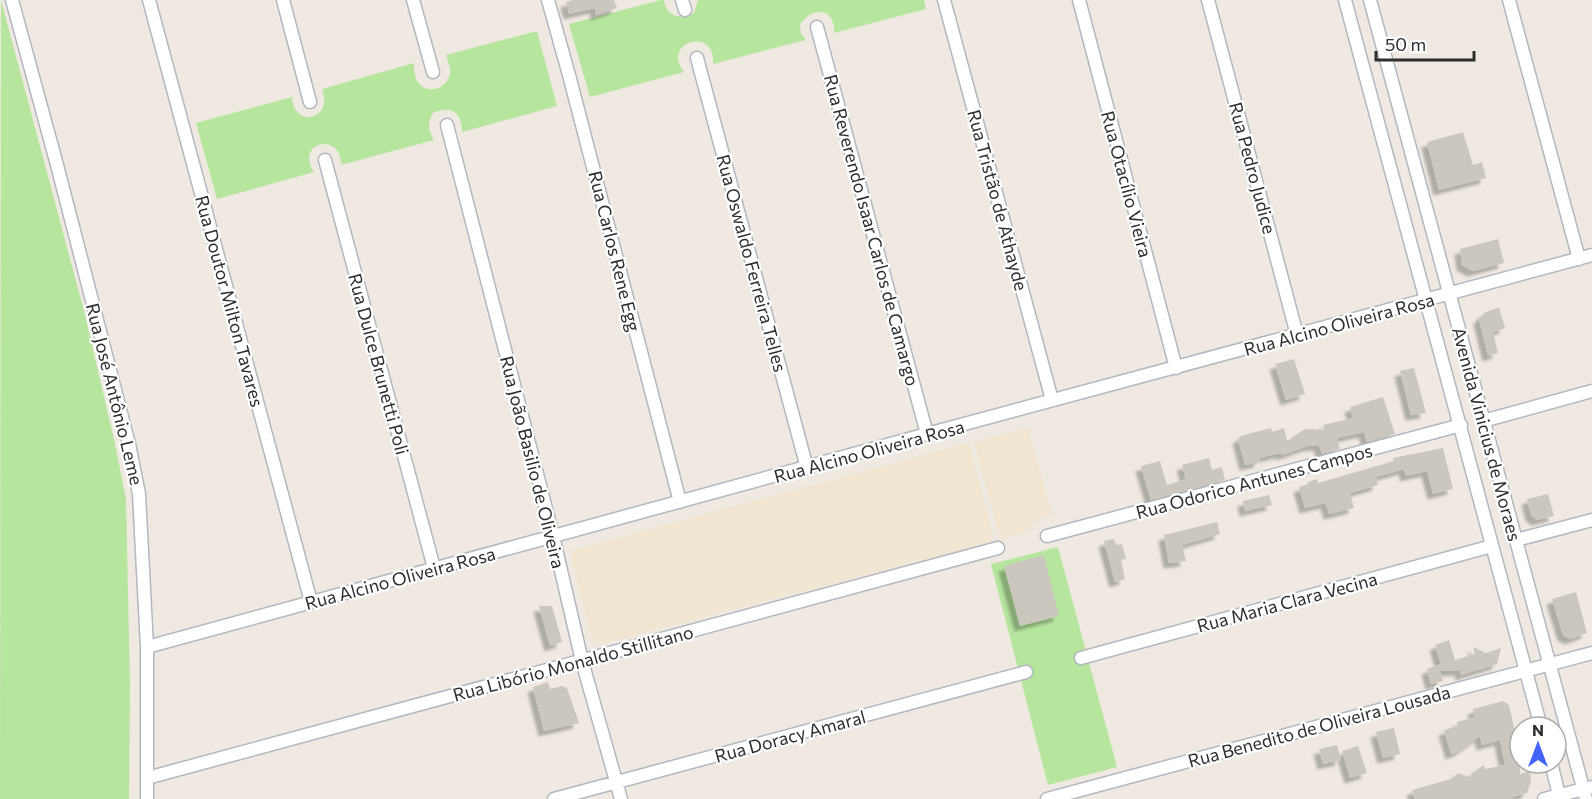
<svg xmlns="http://www.w3.org/2000/svg" width="1592" height="799" viewBox="0 0 1592 799" font-family="Commissioner,sans-serif">
<defs>
<filter id="shadow"><feDropShadow dx="-5.5" dy="5.5" stdDeviation="1.5" flood-color="#0004"/></filter>
</defs>
<rect width="100%" height="100%" fill="#efe9e1"/>
<path fill="#f0e6d1" d="M1028 428 1052 515 1036 521 1025 533 1000 539 974 442Z
M969 443 995 541 599 645 592 640 571 557 572 552 576 549Z"/>
<path fill="#b6e59e" d="M1 0 85 315 115 444 126 499 130 684 129 799H0Z
M661 0H664C666 17 680 20 694 13L698 0H924L926 9 834 33C836 8 813 6 800 24L801 34 806 40 713 64C717 26 660 41 684 72L590 97 569 24Z
M537 31 557 106 462 132C462 112 451 105 433 113 427 124 428 129 434 140L341 165C342 131 294 142 314 172L217 199 196 123 292 97C293 128 334 121 322 89L414 63C412 98 446 94 450 74 451 68 448 61 446 55Z
M1058 547 1117 767 1048 785 991 564Z"/>
<path fill="#cbc7bf" filter="url(#shadow)" d="M573 0H614L617 8 596 15 595 8 569 14 566 2Z
M1463 132 1473 165 1482 162 1486 178 1439 190 1427 142Z
M1498 239 1504 263 1473 271 1462 265 1460 249Z
M1499 307 1505 328 1493 332 1498 353 1488 356 1479 319 1484 313Z
M1294 359 1305 394 1286 400 1275 364Z
M1414 368 1426 413 1411 415 1400 371Z
M1383 397 1395 434 1367 442 1364 432 1337 438 1340 449 1322 454 1319 445 1308 446 1282 455 1281 453 1259 458 1260 462 1245 465 1238 438 1244 435 1271 428 1272 432 1284 428 1287 441 1305 429 1325 430 1323 425 1353 418 1350 407Z
M1443 448 1453 489 1433 494 1427 471 1406 476 1404 469 1376 477 1378 485 1350 493 1354 508 1329 514 1326 503 1305 508 1299 487 1308 484V482L1317 479 1318 483 1394 461 1393 458Z
M1209 458 1212 470 1222 467 1225 480 1151 500 1141 466 1160 461 1167 485 1186 479 1182 465Z
M1548 494 1554 516 1537 520 1531 515 1527 499Z
M1269 495 1272 505 1245 511 1243 501Z
M1217 522 1220 534 1182 545 1186 561 1169 563 1164 535Z
M1114 539 1116 545 1122 544 1126 559 1121 560 1125 579 1115 582 1104 541Z
M1044 555 1059 616 1020 626 1004 566Z
M1576 592 1587 633 1570 639 1563 635 1552 599Z
M539 606H552L562 642 550 646Z
M1449 640 1455 660 1475 654 1473 647 1486 653 1501 648 1497 664 1461 675 1460 670 1440 671 1443 681 1431 684 1427 669 1441 664 1435 645Z
M548 682 550 689 562 686 567 688 579 723 544 731 533 687Z
M1503 701 1509 705 1520 754V774L1530 771 1531 782 1527 793 1512 797 1513 799H1415L1412 790 1451 779 1458 773 1472 778 1471 774 1484 765 1485 769 1505 765 1500 740 1482 745 1480 736 1459 751 1451 754 1444 730 1458 726 1457 722 1475 717 1473 709Z
M1394 728 1400 754 1383 758 1376 732Z
M1337 745 1341 760 1323 764 1319 749Z
M1358 746 1367 773 1350 778 1342 751Z"/>
<g fill="none" stroke-linecap="round" stroke-linejoin="round">
<g stroke="#b4b7c1" stroke-width="15">
<path id="street" d="M12 0 57 165 129 444 139 494 147 647V799
M149 0 311 602
M283 0 310 102
M413 0 433 72
M548 0 569 75 680 502
M682 0 685 10
M944 0 1052 400
M1079 0 1176 368
M1208 0 1297 335
M1345 0 1541 727
M1370 0 1586 799
M1509 0 1579 259
M817 27 927 434
M697 58 807 468
M447 125 553 536 582 661 621 799
M325 160 434 568
M1483 421 1592 391
M1047 536 1461 425
M1516 540 1592 520
M147 647 927 434 1592 255
M1081 658 1492 546
M1551 763 1560 799
M147 778 998 548
M554 799 1026 672
M1047 799 1592 653
M1544 799 1592 787"/>
</g>
<use href="#street" stroke="#fff" stroke-width="12"/>
</g>
<g text-anchor="middle" dominant-baseline="central" stroke-width="4.5" stroke-linejoin="round" paint-order="stroke">
<g font-size="18" fill="#2e2e2e" stroke="#fff">
<text transform="translate(1253 168) rotate(75)">Rua Pedro Judice</text>
<text transform="translate(1127 184) rotate(75)">Rua Otacílio Vieira</text>
<text transform="translate(998 200) rotate(75)">Rua Tristão de Athayde</text>
<text transform="translate(872 230) rotate(75)">Rua Reverendo Isaar Carlos de Camargo</text>
<text transform="translate(615 251) rotate(76)">Rua Carlos Rene Egg</text>
<text transform="translate(752 263) rotate(75)">Rua Oswaldo Ferreira Telles</text>
<text transform="translate(230 301) rotate(75)">Rua Doutor Milton Tavares</text>
<text transform="translate(1339 324) rotate(-15)">Rua Alcino Oliveira Rosa</text>
<text transform="translate(379 364) rotate(75)">Rua Dulce Brunetti Poli</text>
<text transform="translate(115 394) rotate(76)">Rua José Antônio Leme</text>
<text transform="translate(1487 434) rotate(75)">Avenida Vinicius de Moraes</text>
<text transform="translate(869 451) rotate(-15)">Rua Alcino Oliveira Rosa</text>
<text transform="translate(533 462) rotate(76)">Rua João Basilio de Oliveira</text>
<text transform="translate(1254 481) rotate(-15)">Rua Odorico Antunes Campos</text>
<text transform="translate(400 578) rotate(-15)">Rua Alcino Oliveira Rosa</text>
<text transform="translate(1287 602) rotate(-15)">Rua Maria Clara Vecina</text>
<text transform="translate(573 663) rotate(-15)">Rua Libório Monaldo Stillitano</text>
<text transform="translate(1319 726) rotate(-15)">Rua Benedito de Oliveira Lousada</text>
<text transform="translate(790 736) rotate(-15)">Rua Doracy Amaral</text>
</g>
</g>
<g transform="translate(1538 745)"><circle r="28" fill="#ffffff" stroke="#ababab" stroke-width="1.5"/>
<path d="M0-4.5L10 22L0 15L-10 22Z" fill="#4264fb"/>
<text y="-9" font-size="16" font-weight="bold" text-anchor="middle" fill="#2e2e2e">N</text>
</g>
<path d="M1376 51v9h98v-9" fill="none" stroke="#2e2e2e" stroke-width="3"/>
<text x="1385" y="51" font-size="18" fill="#2e2e2e" stroke="#ffffff" stroke-width="4.5" paint-order="stroke">50 m</text>
</svg>
